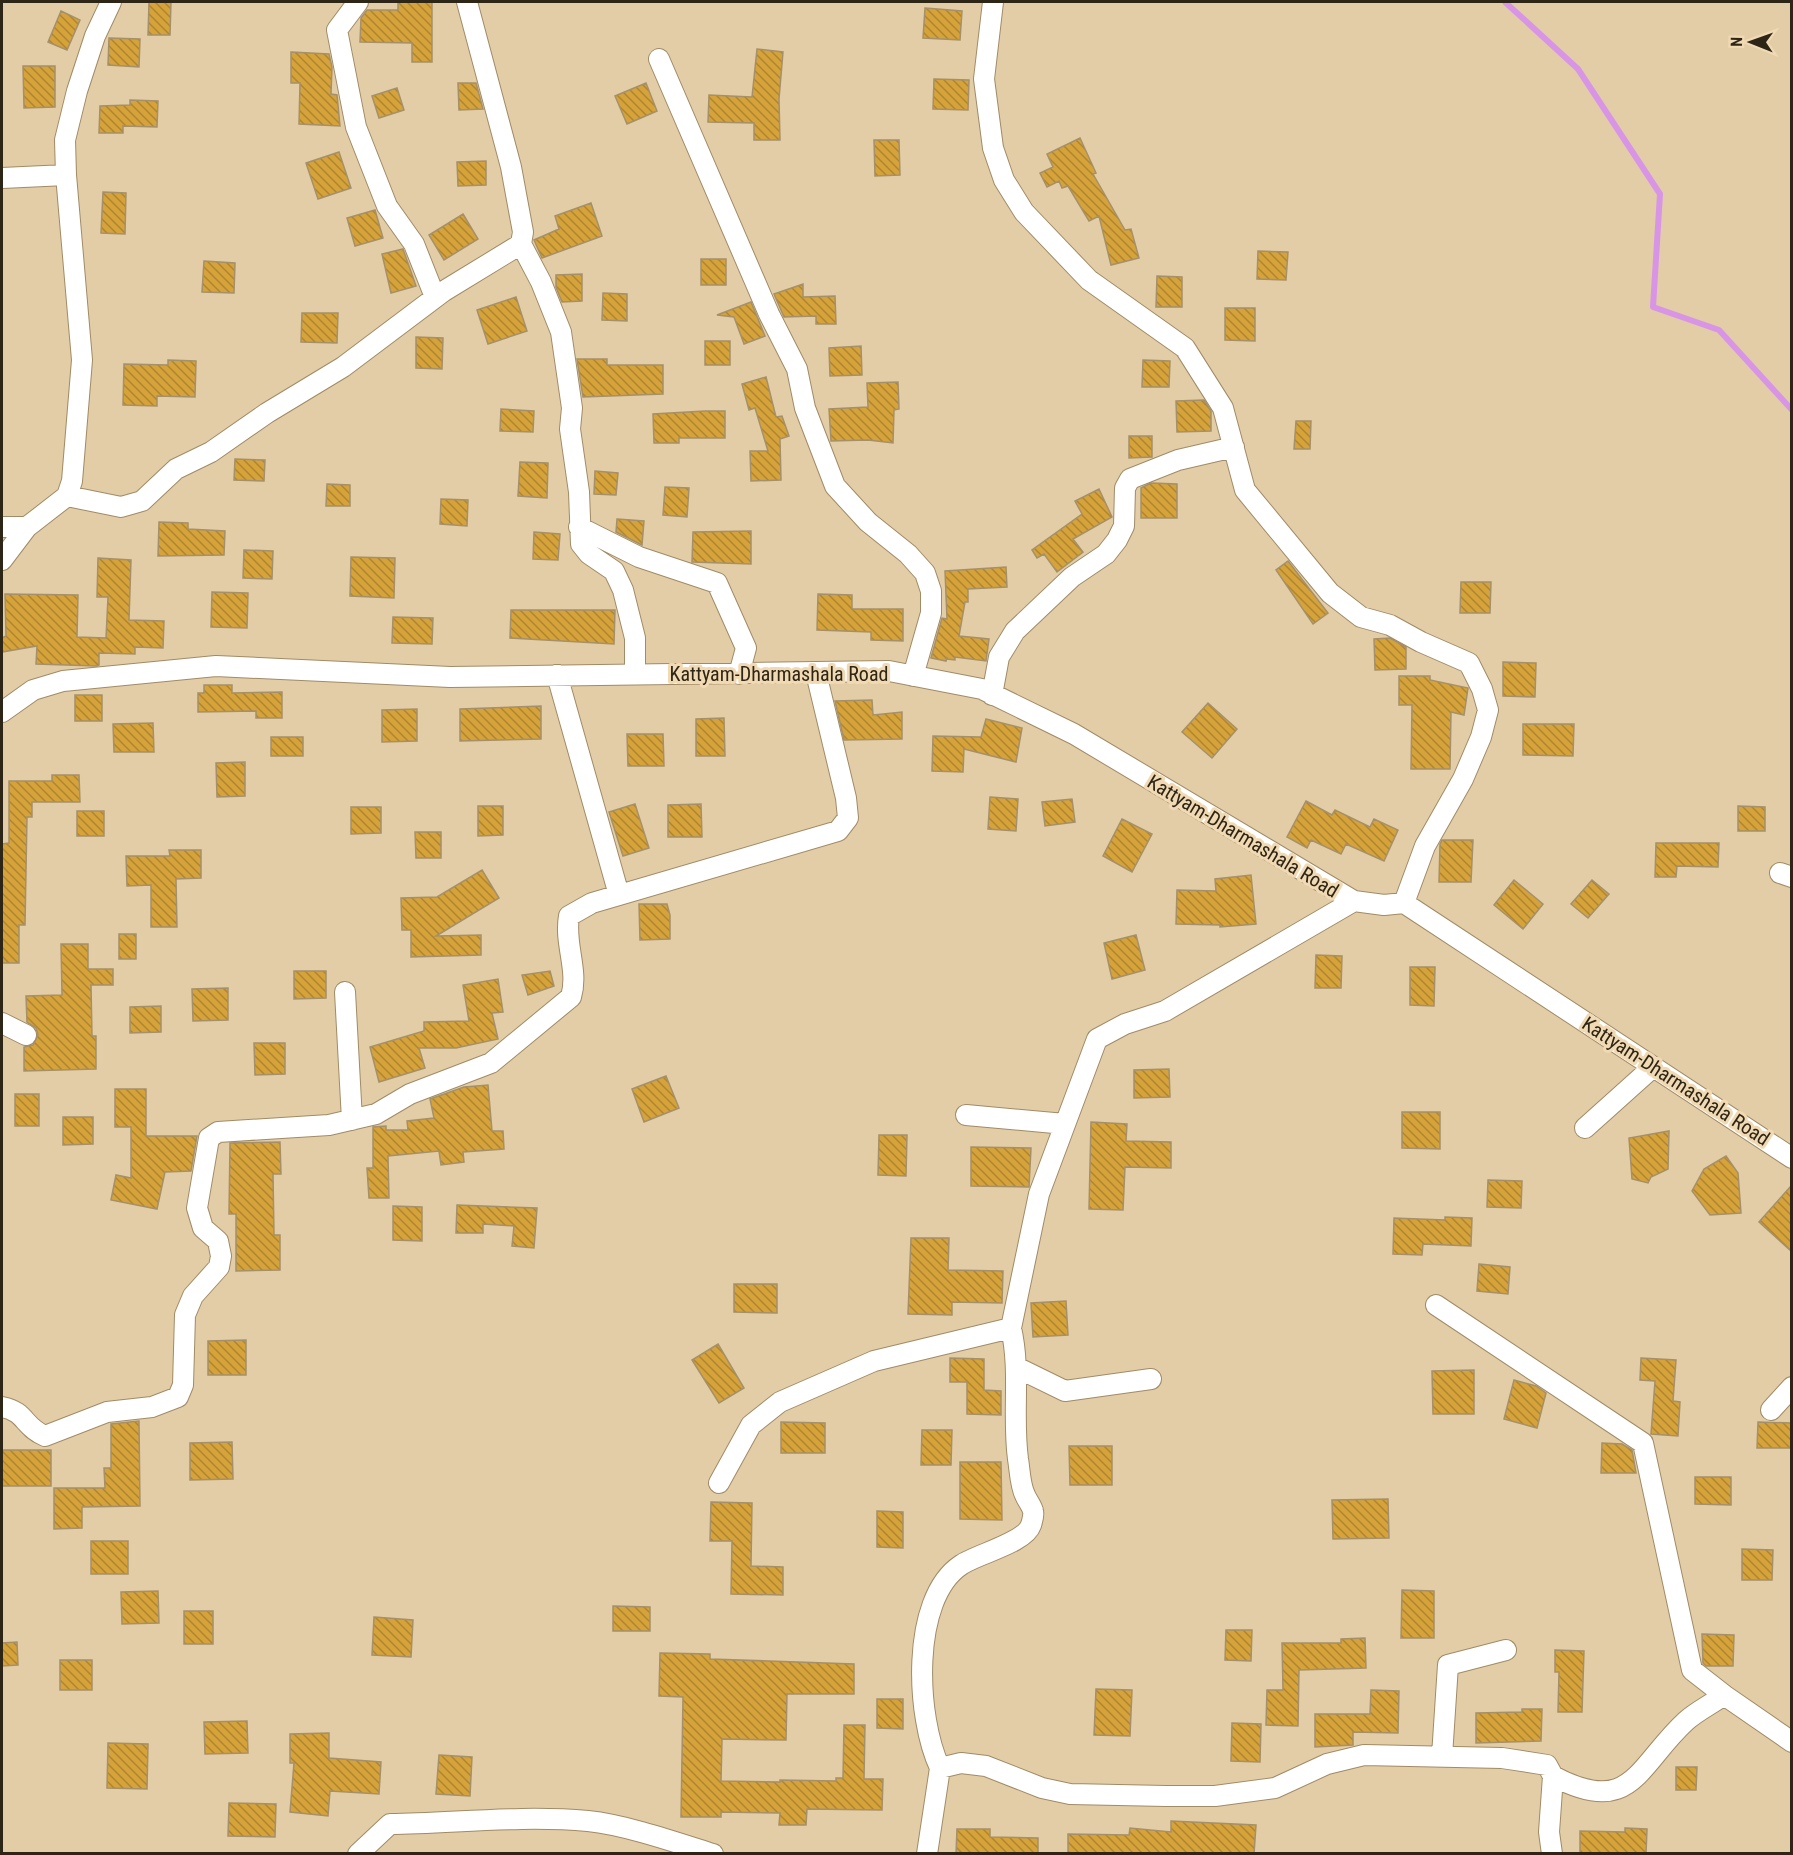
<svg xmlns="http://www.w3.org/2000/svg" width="1793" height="1855" viewBox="0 0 1793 1855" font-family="'Roboto Condensed',sans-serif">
<defs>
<pattern id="building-back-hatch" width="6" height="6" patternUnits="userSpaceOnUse" patternTransform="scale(1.5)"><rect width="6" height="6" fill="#d6a33a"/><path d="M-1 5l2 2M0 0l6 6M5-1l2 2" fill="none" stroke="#ae8530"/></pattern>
</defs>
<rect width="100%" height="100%" fill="#e3cda7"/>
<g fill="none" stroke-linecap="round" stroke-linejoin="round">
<path stroke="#d995e5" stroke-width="6" d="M1505 2 1578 69 1660 194 1653 307 1719 330 1792 410"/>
</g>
<path fill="url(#building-back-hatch)" stroke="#a4906b" stroke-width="1.5" d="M149 2H171L170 35H148Z
M398 2H432V62H412V43L360 42 361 18 367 10H398Z
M925 8 962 11 960 40 923 38Z
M61 11 80 20 67 50 48 42Z
M109 38 140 39 139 67 108 65Z
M757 49 783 52 779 99 780 140H754V123L708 122 709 95 752 97Z
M291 52 329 54 332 67 331 94 337 95 340 126 299 124 300 83H291Z
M23 66H55V107L24 108Z
M934 79 969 80 968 110 933 109Z
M458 83H476L483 109 459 110Z
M646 83 657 111 627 124 615 96Z
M397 88 404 110 379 118 372 96Z
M130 100 158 101 157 127 123 126V133H99L100 106 130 105Z
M1080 138 1096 173 1093 174 1125 230 1131 229 1139 258 1111 265 1099 216 1089 221 1068 186 1062 188 1059 181 1047 187 1040 173 1053 167 1047 154Z
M874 140H899L900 175 875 176Z
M339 152 351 188 318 199 306 163Z
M486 161V185L458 186 457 162Z
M103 192 126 193 125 234 101 233Z
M591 203 602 236 542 258 534 240 559 229 555 216Z
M375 210 383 238 355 246 347 218Z
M463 214 478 239 444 260 429 235Z
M403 249 416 286 391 293 382 254Z
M1258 251 1288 252 1286 280 1257 279Z
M701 259H726V285H701Z
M204 261 235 263 234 293 202 292Z
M582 274V301L562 302 556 287V275Z
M1157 276 1182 277V307H1156Z
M803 284V297L835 296 836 324H816V316L784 317 774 294Z
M603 293 627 294V321L602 320Z
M516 297 527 331 488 344 477 310Z
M751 302 765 336 744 344 734 317 717 315Z
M1225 308H1255V341L1225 340Z
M302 313H338L337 343 301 342Z
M416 337 443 338 442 369 416 368Z
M705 341H730V365H705Z
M861 346 862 375 830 376 829 348Z
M577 359H607V365H663V394L583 397Z
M168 360 196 361 195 397 157 396V406L123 405 124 364 168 365Z
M1143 360 1170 361 1169 387H1142Z
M766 377 776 417 782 416 789 436 780 439 781 480 751 481 750 451H768L755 408 749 410 742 384Z
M898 382 899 409 894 410 893 443 868 440 831 441 829 409 868 407 867 383Z
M1204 400 1211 411V431L1177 432 1176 401Z
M501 409 534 411 533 432 500 431Z
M705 411H725V438H679V443H654L653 414Z
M1296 421H1311L1310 449H1294Z
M1129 436H1152V457L1129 458Z
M235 459 265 460 264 481 234 480Z
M520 462 548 463 547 498 518 496Z
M595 471 618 473 616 495 594 494Z
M1151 483 1177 484V518H1141V488Z
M327 484 350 485V506H326Z
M665 487 689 488 687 517 663 515Z
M1099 489 1112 517 1073 539 1083 552 1057 572 1044 554 1037 558 1032 550 1082 514 1075 501Z
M441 499 468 500 467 526 440 524Z
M617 519 644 521 642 545 616 532Z
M159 522 188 523V529L225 531 224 555 158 556Z
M751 531V564L692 562 693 532Z
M534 532 560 534 558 560 533 559Z
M244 550 273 551 272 579 243 578Z
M351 557 395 558 394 598 350 596Z
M98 558 131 560 129 620 164 621 163 648 135 647V654L99 653V665L97 666 36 664 37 646 2 652V638L6 636 5 594 78 595 77 637 106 638 108 597H97Z
M1288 561 1328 613 1313 624 1276 570Z
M1006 567 1007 587 968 589V602H965L959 636 989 639 986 661 955 657V660L947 659V657L946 661 931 658 942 618 947 619 945 571Z
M1461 582H1491L1490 613H1460Z
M212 592 248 593 247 628 211 627Z
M818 594 852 595V609H903V641L871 640V632L817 630Z
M511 610H615L614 644 510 638Z
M393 617 433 618 432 644 392 643Z
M1390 638 1406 647V669L1375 670 1374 639Z
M1503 662 1536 663 1535 697 1503 696Z
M1399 676H1430V680L1468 688 1464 715 1451 712 1450 769H1411L1412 705H1399Z
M204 685H232V693L282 692V718H256V711L198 712V693H204Z
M75 695H102V721H75Z
M872 700 873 715 902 712V739L844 740 835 701Z
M1208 703 1237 729 1212 758 1182 732Z
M541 706V739L460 741V709Z
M417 709V741L382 742V710Z
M724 718 725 756H696V719Z
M986 719 1022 728 1016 762 964 749 963 772 932 771 933 736 981 737Z
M153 723 154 752H114L113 724Z
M1523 724H1574L1573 756 1523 755Z
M627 734H663L664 766H628Z
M271 737H303V756H271Z
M245 762V796L217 797 216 763Z
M52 775H79L80 802H32V817H27L25 925H19V963H2V844L9 843V781H52Z
M990 797 1018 799 1016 831 988 829Z
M1072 799 1075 822 1045 826 1042 802Z
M1306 801 1332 815 1335 810 1370 827 1374 819 1398 830 1384 861 1346 844 1341 854 1311 840 1307 848 1287 837Z
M635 804 649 848 623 856 609 812Z
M701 804 702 837H668V805Z
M478 806H503V835L478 836Z
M1738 806 1765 807V831H1738Z
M351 807H381V833L351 834Z
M77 811H104V836H77Z
M1122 819 1152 834 1132 872 1103 856Z
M415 832H441V858H416Z
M1442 840H1473L1471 882H1439L1440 844Z
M1656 843H1719L1718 867 1677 866 1676 877H1655Z
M169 850H201V878L176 879 177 927H151V885L127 886 126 856H170Z
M482 870 499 898 436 936 481 935V955L411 957V930H402L401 898 437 897Z
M1251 875 1256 924 1220 927V925L1176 924 1177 890 1216 891 1215 879Z
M1514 880 1543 904 1523 929 1494 905Z
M1592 880 1609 894 1588 918 1571 904Z
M639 904H667L670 915V939L640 940Z
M119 934H136V959H119Z
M1136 935 1145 970 1112 979 1104 943Z
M61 944H88V969H113V985H91L92 1036H96V1069L24 1071V1047L33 1045 38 1035 36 1028 27 1022 26 996 62 995Z
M1316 955 1342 956 1341 988H1315Z
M1410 967H1435L1434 1006 1410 1005Z
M294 971H326V998L294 999Z
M550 971 554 986 528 995 522 975Z
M498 979 503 1012 492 1013 498 1039 456 1048H419L425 1068 379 1082 370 1047 424 1031V1022L469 1021 463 985Z
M228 988V1020L193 1021 192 989Z
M161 1006V1032L130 1033V1007Z
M254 1043H285V1074L255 1075Z
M1169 1069 1170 1097 1134 1098V1070Z
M666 1076 679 1108 644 1122 632 1089Z
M488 1085 492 1131H503L504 1149 463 1152 464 1162 441 1165 439 1151 388 1156 389 1198H369L367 1168H373V1127L386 1126V1130H408L407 1121 434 1118 430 1099 464 1087Z
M115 1089H146V1136H197L191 1171 165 1172 157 1209 111 1200 116 1175 131 1178V1127H115Z
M15 1094H39V1126H15Z
M1402 1112H1440V1149L1402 1148Z
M63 1117H93V1144L63 1145Z
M1091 1122 1127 1124 1126 1141 1171 1142V1168L1125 1167 1123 1210 1089 1209Z
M1669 1131 1668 1169 1651 1177 1648 1183 1632 1179 1629 1138Z
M879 1135H907L906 1176 878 1175Z
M280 1142 281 1174H273L274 1235H280V1270L236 1271V1214H229L230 1143Z
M971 1147 1031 1148 1029 1187 971 1186Z
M1726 1156 1738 1173 1741 1213 1710 1215 1692 1191 1704 1169Z
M1488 1180 1522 1181 1521 1208 1487 1207Z
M1791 1186V1251L1759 1222Z
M457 1205 537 1208 534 1248 512 1246 514 1226 483 1224V1233H456Z
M393 1206 422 1207V1241L393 1240Z
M1445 1217 1472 1218 1471 1246 1423 1244 1422 1255 1393 1254 1394 1218 1445 1220Z
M911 1238H949L948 1270 1003 1271 1002 1303 952 1302V1315L908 1314Z
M1479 1264 1510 1267 1508 1294 1477 1291Z
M734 1284H777V1313L734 1312Z
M1066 1301 1068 1335 1033 1337 1031 1303Z
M246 1340V1375H208V1341Z
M718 1344 744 1388 719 1403 692 1360Z
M950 1358 984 1359V1390L1001 1391V1415L967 1414V1382H950Z
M1641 1358 1676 1360 1673 1401 1680 1402 1678 1436 1651 1434 1655 1381 1640 1380Z
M1474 1370V1414H1433L1432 1371Z
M1514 1380 1536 1386 1546 1393 1537 1428 1504 1419Z
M139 1421 140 1506 82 1507V1528L54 1529V1488H105L104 1468H111V1424Z
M781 1422 825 1423V1453H781Z
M1758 1422 1791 1423V1448H1757Z
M922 1430H952L951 1465H921Z
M232 1442 233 1479 190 1480V1443Z
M1602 1443 1622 1444 1632 1450 1636 1473H1601Z
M1069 1446H1112V1485H1070Z
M2 1450H51V1486H2Z
M960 1462H1001L1002 1520 960 1519Z
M1695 1477H1731V1505L1695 1504Z
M1388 1499 1389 1538 1333 1539 1332 1500Z
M711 1502 752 1503 751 1566 783 1567V1595L731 1594 732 1541H710Z
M877 1511 903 1512V1548L877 1547Z
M91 1541H128V1574H91Z
M1742 1549 1773 1550 1772 1580H1742Z
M1402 1590 1434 1591V1638H1401Z
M158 1591 159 1623 122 1624 121 1592Z
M613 1606 650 1607V1631H613Z
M184 1611H213V1644H184Z
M374 1617 413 1620 411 1657 372 1655Z
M1226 1630H1252L1251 1661 1225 1660Z
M1702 1634 1734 1635 1733 1666H1706L1703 1663Z
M1365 1638 1366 1668 1299 1670 1298 1726 1266 1725 1267 1690H1283L1282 1643H1341V1639Z
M17 1642 18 1665 2 1666V1643Z
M1555 1650 1584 1651 1582 1712H1558L1559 1672H1555Z
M660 1653 710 1654V1659L854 1664V1694H787L786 1740 722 1739 721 1781 780 1782V1780L836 1781V1778H843L844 1725H865L864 1779H883L882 1810 807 1809 806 1825H779L780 1813 721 1812V1817H681L683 1697 659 1696Z
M60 1660H92V1690H60Z
M1096 1689 1132 1690 1130 1736 1094 1735Z
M1371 1690 1399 1691 1398 1733 1353 1732V1745L1315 1747V1714H1370Z
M877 1699H903V1729L877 1728Z
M1522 1709H1542L1541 1741 1476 1743V1713L1522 1712Z
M247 1721 248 1753 205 1754 204 1722Z
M1232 1723 1261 1724 1260 1762 1231 1761Z
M329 1733V1758L381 1762 379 1794 330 1791 328 1816 290 1812 294 1763H290V1734Z
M108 1743 148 1744 147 1789 107 1788Z
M439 1755 472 1757 470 1796 436 1794Z
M1676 1767H1697L1696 1790H1676Z
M229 1803 276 1804 275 1837 228 1836Z
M1171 1821 1256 1825 1254 1854H1068V1834L1129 1835 1130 1828 1171 1832Z
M1625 1828 1647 1829 1646 1854H1580V1831L1625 1832Z
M957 1829H990V1837L1038 1838V1854H956Z"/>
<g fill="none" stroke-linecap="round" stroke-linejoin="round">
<g stroke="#a08b66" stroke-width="22">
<path id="minor" d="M358 2 337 30 356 127 387 206 414 244 435 297
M993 2 984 79 993 148 1004 180 1024 212 1089 280 1185 348 1223 408 1245 490 1330 593 1361 617 1390 625 1421 642 1469 663 1482 689 1488 710 1481 737 1463 779 1425 846 1404 903
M659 59 769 314 797 369 805 408 835 486 868 522 908 554 925 573 931 591V613L913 676
M2 178 66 175
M521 244 541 282 561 332 572 408 570 429 579 492 581 544 589 554 614 571 623 590 635 638V674
M67 496 121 507 142 501 176 469 211 452 267 413 343 367 444 291 521 244 523 232 511 167 467 2
M2 527H27
M579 527 639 557 717 583 746 648 739 674
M2 560 27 527 67 496 72 481 82 360 66 175 65 140 77 91 95 36 111 2
M557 675 619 895
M992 695 999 657 1015 631 1072 577 1106 554 1117 540 1124 526 1125 488 1130 479 1178 460 1234 447
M2 712 33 690 63 681 216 666 450 677 889 671 982 689 1074 734 1354 901 1384 905 1404 903 1792 1158
M1780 873 1792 877
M345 992 352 1120
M2 1023 26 1035
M966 1115 1065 1124
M1585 1128 1653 1067
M1436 1305 1643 1443 1692 1670 1724 1695
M1016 1367 1065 1391 1151 1379
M2 1407C27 1412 22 1426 45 1436L107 1412 152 1407 178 1397 183 1385 185 1315 193 1296 219 1267 221 1256 218 1241 203 1228 197 1208 209 1138 218 1132 329 1125 376 1114 410 1094 491 1063 571 997C579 970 564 944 569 916L592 903 838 831 848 818 846 798 816 673
M1771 1410 1792 1387
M719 1483 751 1425 780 1402 874 1361 1011 1328
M1442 1756 1448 1665 1506 1650
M940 1768C916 1718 910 1599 961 1565 977 1554 1025 1543 1031 1525 1032 1522 1034 1514 1033 1511 1032 1506 1027 1500 1025 1495 1020 1485 1020 1471 1018 1459 1012 1416 1021 1371 1011 1328L1039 1194 1097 1039 1125 1024 1165 1011 1354 901
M1553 1776C1632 1818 1637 1766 1686 1721 1697 1711 1712 1704 1724 1695L1792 1742
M358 1854 390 1824C456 1823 522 1815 588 1821 626 1825 675 1842 713 1854
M927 1854 940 1768 961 1763 986 1766 1042 1788 1070 1794 1166 1796H1215L1275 1788 1327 1764 1364 1755 1502 1758 1547 1765 1553 1776 1549 1832 1552 1854"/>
</g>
<use href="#minor" stroke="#fff" stroke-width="20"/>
</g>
<g text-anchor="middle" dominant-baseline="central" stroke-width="6" stroke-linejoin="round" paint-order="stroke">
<g font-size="20" fill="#2d2516" stroke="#f1dab3">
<text x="779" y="674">Kattyam-Dharmashala Road</text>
<text transform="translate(1243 836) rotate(31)">Kattyam-Dharmashala Road</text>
<text transform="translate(1676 1081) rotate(33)">Kattyam-Dharmashala Road</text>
</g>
</g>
<rect width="1793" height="1855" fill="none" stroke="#2d2516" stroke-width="6"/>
<g transform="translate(1751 42) rotate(271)" stroke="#f1dab3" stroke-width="4.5" paint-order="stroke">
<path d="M0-4.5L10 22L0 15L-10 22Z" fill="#2d2516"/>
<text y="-9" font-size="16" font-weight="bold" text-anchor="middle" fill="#2d2516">N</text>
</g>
</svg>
